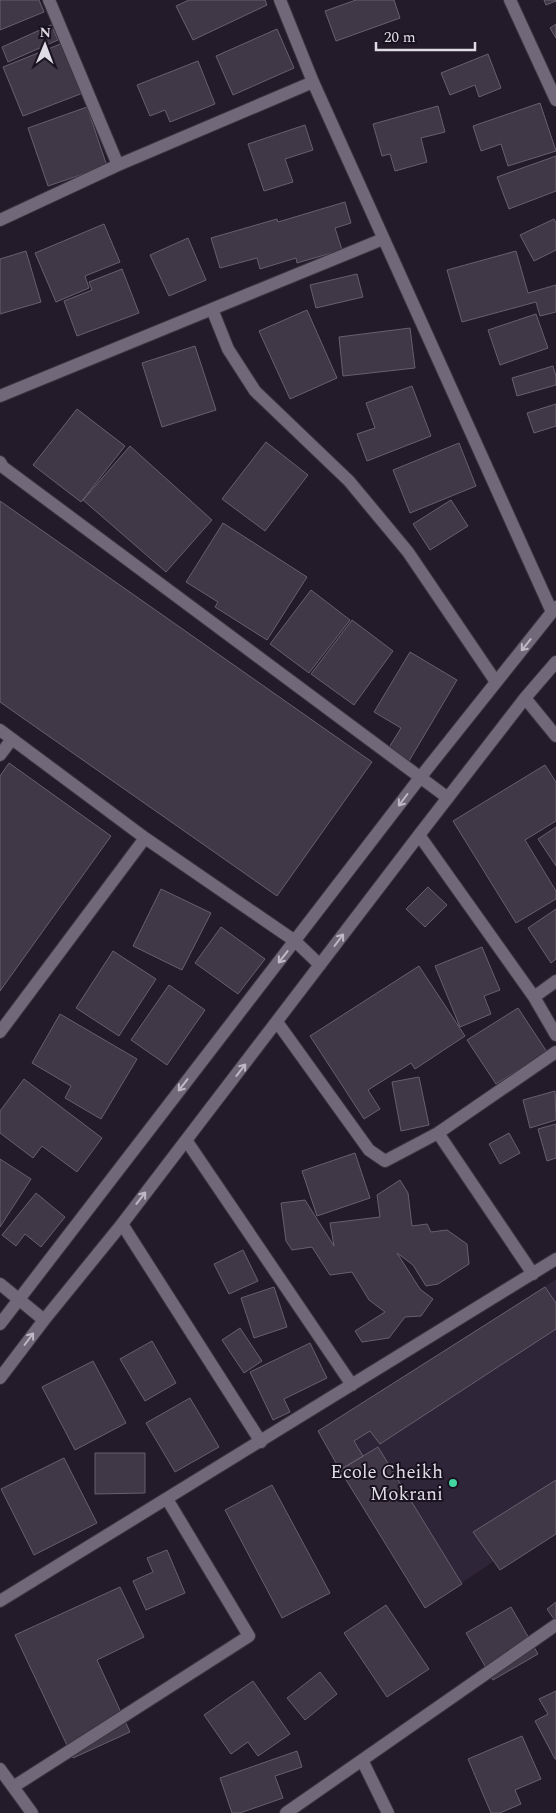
<svg xmlns="http://www.w3.org/2000/svg" width="556" height="1813" viewBox="0 0 556 1813" font-family="Spectral,serif">
<rect width="100%" height="100%" fill="#231b29"/>
<path fill="#2f2538" d="M556 1279V1534L500 1570 494 1561 425 1608 318 1431Z"/>
<path fill="#403847" stroke="#675f6f" d="M0 0H39L44 12 0 30Z
M189 0H265L267 5 193 40 176 6Z
M356 0H394L400 18 336 41 325 11Z
M544 0H556V1L546 5Z
M556 24V38L550 28Z
M51 25 58 40 8 62 2 47Z
M277 29 294 68 233 95 216 56Z
M63 43 83 93 23 116 3 67Z
M488 54 501 88 479 97 475 85 450 95 441 73Z
M198 61 215 104 170 122 165 110 150 116 137 85Z
M540 103 556 151 508 166 501 144 481 151 473 126Z
M438 106 445 132 421 138 427 162 395 171 390 154 382 156 373 124Z
M87 107 107 166 48 186 28 128Z
M305 125 313 150 285 159 293 182 264 191 248 144Z
M556 156V191L509 209 497 177Z
M345 202 351 223 335 228 342 250 297 263 296 258 260 269 257 258 220 268 211 238 277 219 278 222Z
M554 219 556 223V250L534 261 520 235Z
M104 224 120 262 85 276 89 288 56 302 35 253Z
M188 238 206 280 169 296 150 255Z
M26 251 41 302 0 314V259Z
M516 251 528 293 556 285V312L540 316 536 302 462 322 447 270Z
M122 269 139 313 77 336 64 301 92 290 89 282Z
M357 274 363 297 316 308 310 285Z
M307 310 337 378 290 399 259 331Z
M536 314 548 348 500 365 488 330Z
M410 328 415 368 343 376 339 337Z
M195 346 216 410 162 427 142 363Z
M553 366 556 376V385L517 396 512 378Z
M412 386 431 436 367 461 357 434 375 428 366 403Z
M556 404V426L534 433 527 413Z
M77 409 125 446 81 502 33 465Z
M266 442 308 475 265 531 222 499Z
M459 443 476 486 410 513 393 470Z
M130 446 212 520 166 572 83 500Z
M451 500 468 526 430 550 413 524Z
M0 501 372 762 277 896 0 702Z
M223 523 307 577 267 640 215 607 218 602 186 582Z
M311 590 350 620 309 673 270 644Z
M352 620 393 651 354 705 311 674Z
M410 652 457 680 409 761 388 749 401 728 374 712Z
M9 763 111 836 0 991V776Z
M545 765 556 782V821L525 840 556 891V899L516 923 453 821Z
M556 827V866L538 839Z
M428 887 447 905 425 927 406 909Z
M161 889 211 913 182 970 133 946Z
M556 909V959L551 963 528 928Z
M221 927 265 959 238 994 195 963Z
M482 947 500 990 484 996 491 1014 460 1027 435 966Z
M113 951 156 979 119 1036 76 1008Z
M419 966 465 1036 415 1069 411 1063 368 1090 380 1109 364 1119 310 1036Z
M169 985 205 1010 167 1065 131 1040Z
M518 1008 547 1052 496 1084 467 1040Z
M60 1014 137 1059 101 1119 65 1098 71 1086 32 1063Z
M419 1077 429 1125 401 1131 392 1082Z
M24 1079 102 1138 77 1172 42 1146 33 1158 0 1133V1111Z
M555 1091 556 1120 530 1128 523 1100Z
M556 1124V1158L547 1161 538 1129Z
M509 1133 520 1153 500 1164 489 1144Z
M355 1153 370 1198 317 1216 302 1171Z
M0 1159 31 1179 0 1227Z
M400 1180 408 1193 412 1226 427 1224 431 1232 447 1230 467 1244 469 1264 438 1284 426 1286 413 1265 397 1253 420 1289 433 1299 421 1316 405 1317 389 1338 362 1342 355 1331 385 1312 369 1300 352 1272 330 1275 312 1247 292 1250 286 1241 281 1203 305 1200 334 1246 330 1223 380 1217 377 1195Z
M36 1193 65 1217 41 1247 25 1234 16 1246 2 1235Z
M243 1250 258 1281 229 1294 214 1264Z
M274 1287 287 1327 254 1338 241 1298Z
M545 1287 556 1303V1329L380 1444 370 1431 354 1441 363 1456 340 1470 318 1431Z
M240 1328 262 1361 244 1373 222 1340Z
M152 1341 176 1383 145 1401 120 1359Z
M310 1343 327 1378 284 1399 290 1412 273 1420 250 1372Z
M93 1361 126 1423 75 1450 42 1387Z
M190 1398 219 1447 175 1472 146 1423Z
M378 1447 462 1584 425 1608 340 1470Z
M95 1453H145V1493L95 1494Z
M64 1458 97 1523 34 1555 1 1489Z
M556 1480V1534L500 1570 473 1532Z
M272 1485 330 1593 282 1618 225 1510Z
M167 1550 185 1593 146 1610 133 1581 153 1572 147 1558Z
M120 1587 144 1637 97 1660 130 1732 73 1758 15 1635Z
M556 1602V1622L547 1609Z
M386 1605 429 1669 387 1697 344 1633Z
M511 1607 538 1654 493 1680 466 1633Z
M320 1672 337 1694 305 1720 287 1698Z
M253 1681 290 1734 258 1756 248 1742 231 1754 204 1715Z
M556 1691V1759H555L535 1721 548 1714 539 1699Z
M522 1736 541 1779 515 1790 521 1804 500 1813H491L468 1759Z
M297 1751 302 1767 275 1776 283 1798 240 1813H232L220 1778Z"/>
<g fill="none" stroke-linecap="round" stroke-linejoin="round">
<g stroke="#3a3540" stroke-width="14">
<path id="minor" d="M49 0 118 165
M280 0 313 82 552 612
M510 0 556 100
M0 220 118 165 313 82
M212 309 228 349 255 391 349 481 408 552 496 682
M0 396 383 239
M0 462 3 467 448 798
M525 698 556 736
M0 730 145 838 295 941 320 965
M0 755 12 739
M419 835 534 997 556 1035
M534 997 556 981
M277 1022 369 1150 385 1161 438 1133 556 1052
M0 1032 145 838
M438 1133 533 1274
M186 1140 352 1385
M122 1224 261 1442
M0 1284 44 1320
M0 1324 419 779 556 607
M0 1378 44 1320 122 1224 419 835 525 698 556 662
M0 1601 556 1259
M362 1760 388 1813
M0 1769 32 1813
M13 1787 249 1636 167 1499
M286 1813 556 1625"/>
</g>
<use href="#minor" stroke="#71697a" stroke-width="12"/>
</g>
<defs><path id="oneway-shaft" d="M-6 0H5M1.5-3L5.5 0L1.5 3" fill="none" stroke-width="1.6" stroke-linecap="round" stroke-linejoin="round" transform="scale(1.25)"/></defs>
<g stroke="#beb9c4">
<use href="#oneway-shaft" transform="translate(526 645) rotate(129)"/>
<use href="#oneway-shaft" transform="translate(403 800) rotate(127)"/>
<use href="#oneway-shaft" transform="translate(339 940) rotate(-53)"/>
<use href="#oneway-shaft" transform="translate(283 957) rotate(128)"/>
<use href="#oneway-shaft" transform="translate(241 1070) rotate(-52)"/>
<use href="#oneway-shaft" transform="translate(183 1085) rotate(128)"/>
<use href="#oneway-shaft" transform="translate(141 1198) rotate(-52)"/>
<use href="#oneway-shaft" transform="translate(29 1339) rotate(-53)"/>
</g>
<circle fill="#44d4a0" stroke="#191220" stroke-width="2" cx="453" cy="1483" r="5"/>
<g text-anchor="middle" dominant-baseline="central" stroke-width="4" stroke-linejoin="round" paint-order="stroke">
<g font-size="19" fill="#dfdbe4" stroke="#191220" text-anchor="end">
<text x="443" y="1472">Ecole Cheikh<tspan x="443" dy="22">Mokrani</tspan></text>
</g>
</g>
<g transform="translate(45 45) rotate(1)" stroke="#191220" stroke-width="4" paint-order="stroke">
<path d="M0-4L9 19L0 12L-9 19Z" fill="#dfdbe4"/>
<text y="-8" font-size="14" font-weight="bold" text-anchor="middle" fill="#dfdbe4">N</text>
</g>
<path d="M376 42v8h99v-8" fill="none" stroke="#dfdbe4" stroke-width="2.5"/>
<text x="384" y="42" font-size="15" fill="#dfdbe4" stroke="#191220" stroke-width="4" paint-order="stroke">20 m</text>
</svg>
